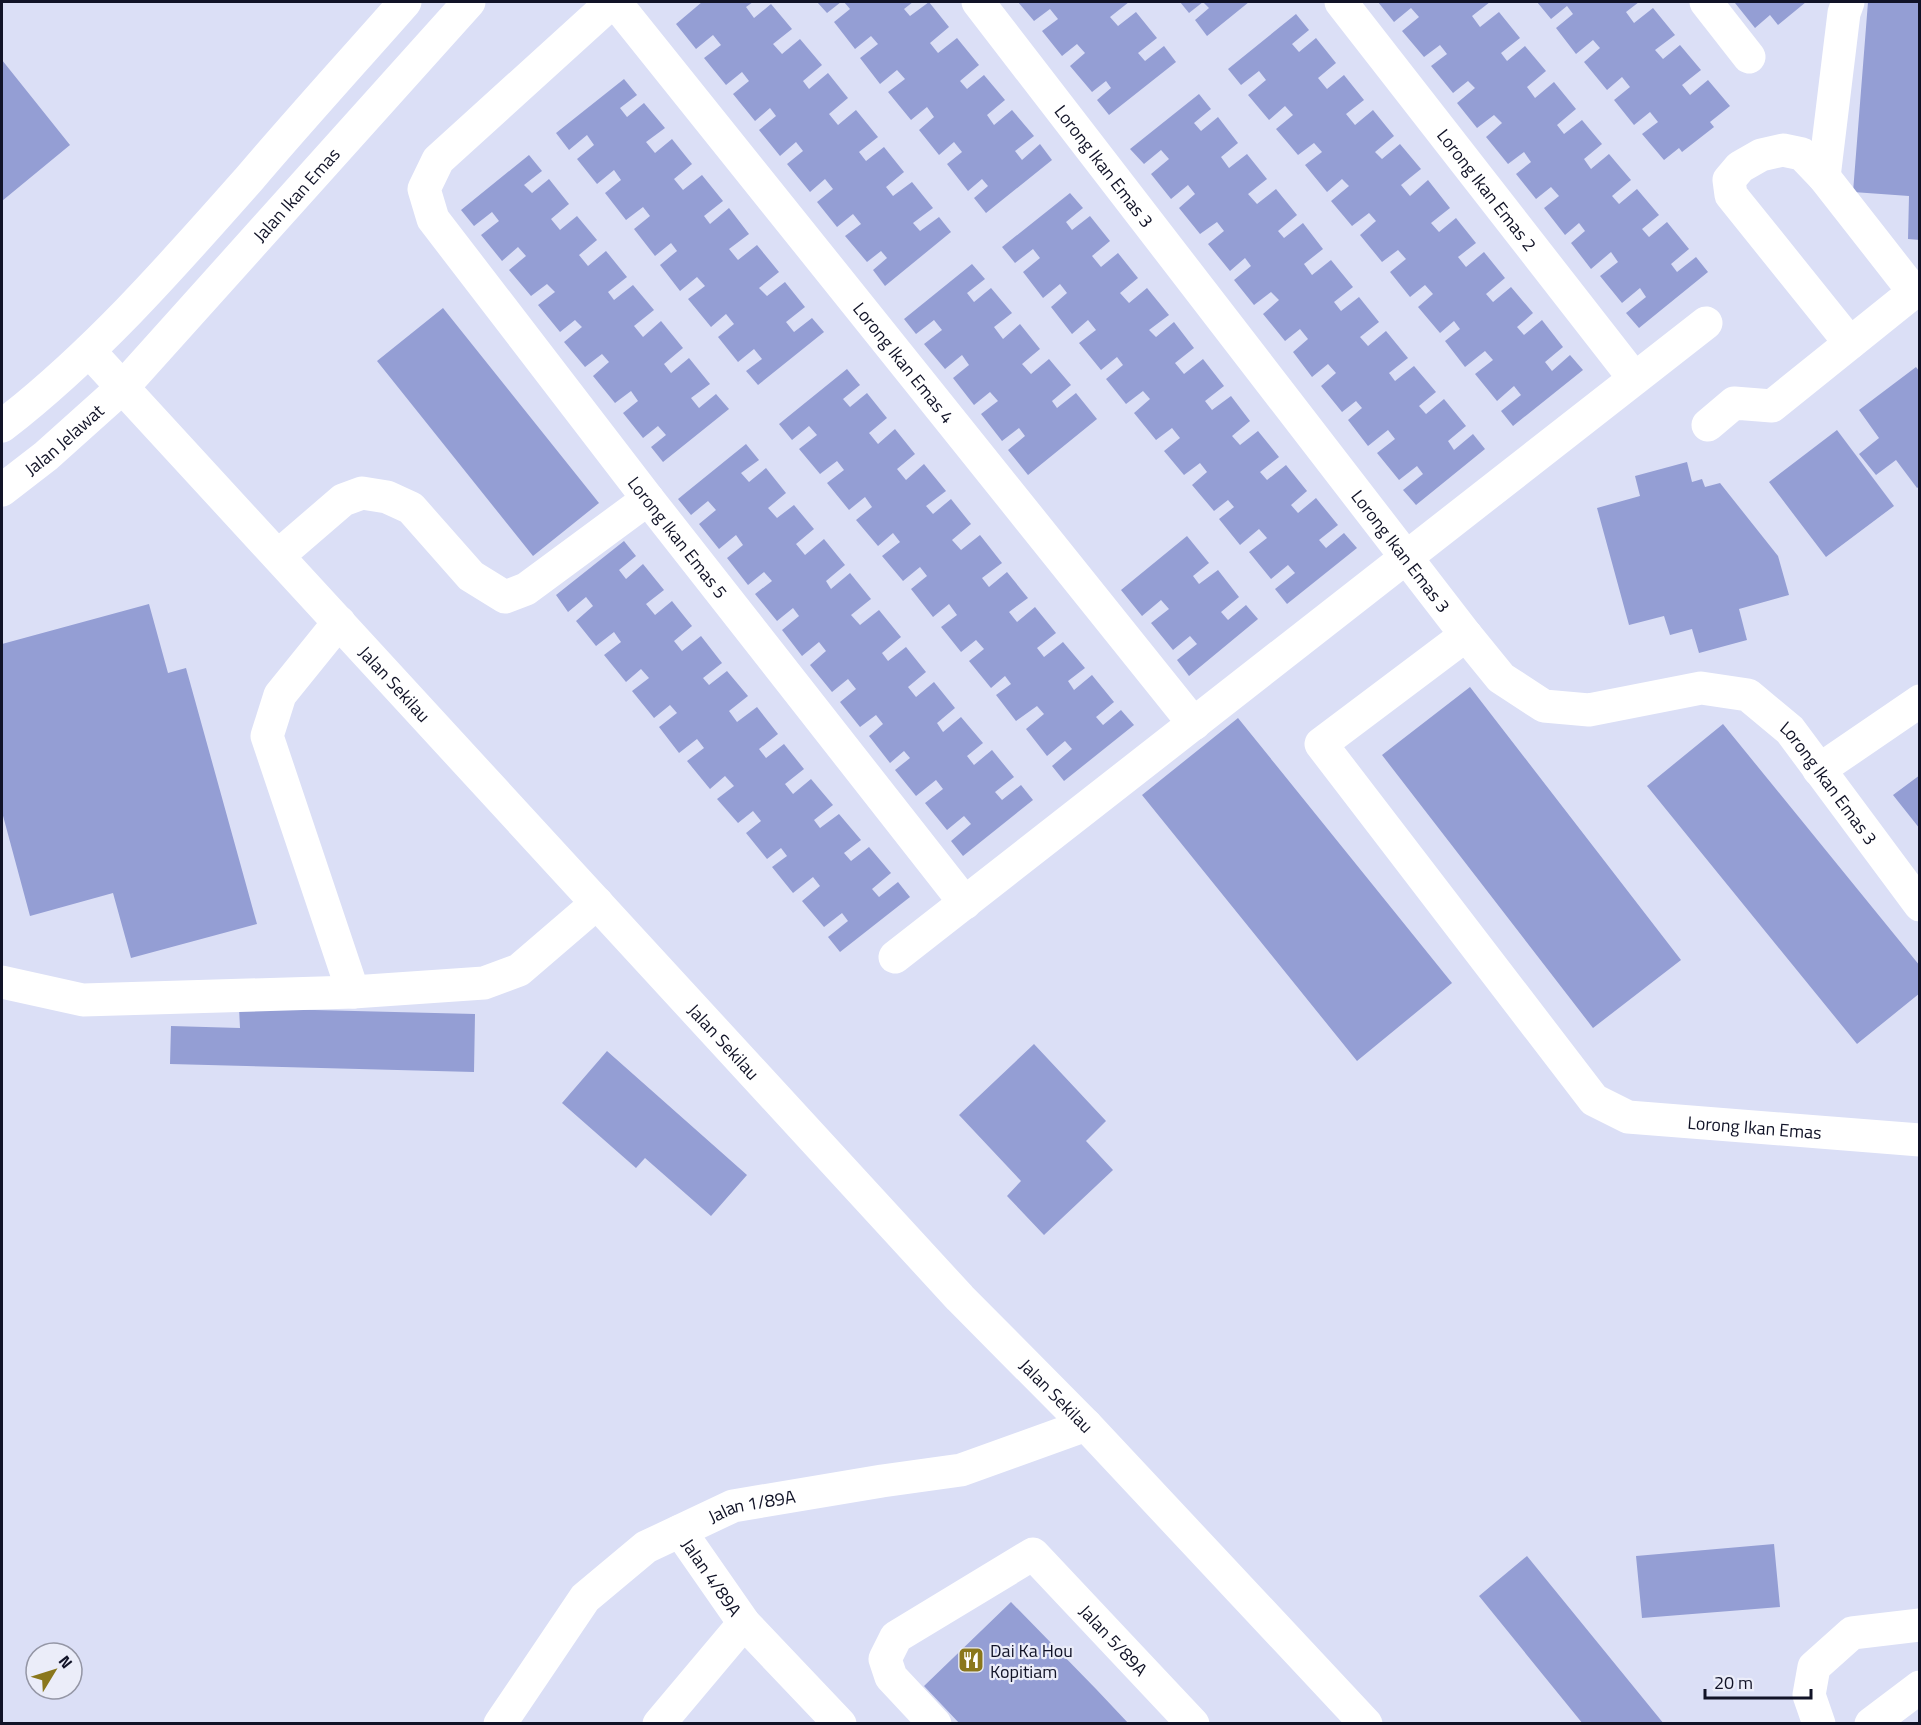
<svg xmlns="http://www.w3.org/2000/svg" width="1921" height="1725" viewBox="0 0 1921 1725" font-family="'Titillium Web',sans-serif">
<rect width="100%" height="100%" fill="#dbdff6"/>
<path fill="#949ed4" d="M702 2H753L746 7 754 18 771 4 792 29 773 44 782 54 800 39 822 65 803 81 809 89 828 73 848 98 829 114 838 125 856 110 878 137 859 152 866 161 884 147 904 172 886 187 893 196 912 182 933 208 913 223 920 231 939 217 951 232 885 286 873 270 887 258 881 251 867 262 845 236 861 224 853 214 837 227 817 202 833 189 825 179 810 192 787 164 803 151 796 142 780 156 759 130 776 116 770 108 755 121 733 94 749 81 742 72 726 85 704 58 721 45 713 35 696 49 676 24Z
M817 2H841L827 13Z
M844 2H913L904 9 910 16 929 2 949 27 930 43 938 53 957 38 979 65 960 81 967 89 984 75 1005 100 987 115 994 125 1012 110 1034 136 1015 151 1022 160 1040 144 1052 160 986 213 974 198 988 186 982 179 968 191 947 164 962 152 954 142 939 155 919 130 934 117 927 107 911 120 888 92 905 79 897 70 880 84 860 58 878 44 871 36 855 49 834 22 850 9Z
M1018 2H1129L1110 17 1118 26 1136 12 1157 38 1138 53 1145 61 1164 46 1176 62 1109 115 1097 100 1111 88 1106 81 1092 92 1070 66 1085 53 1077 44 1062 56 1042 31 1058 19 1050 9 1034 21Z
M1180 2H1203L1189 13Z
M1203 2H1249L1207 36 1195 20 1209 8Z
M1378 2H1490L1472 16 1480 27 1499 12 1520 38 1501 53 1507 61 1525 46 1546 71 1527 87 1535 98 1554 82 1576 109 1557 125 1564 134 1582 120 1602 144 1584 159 1591 169 1609 154 1631 180 1612 196 1619 204 1637 189 1659 215 1642 229 1649 237 1667 222 1689 249 1671 264 1677 272 1696 257 1708 272 1639 328 1626 313 1646 297 1640 288 1622 303 1600 276 1618 262 1611 252 1591 269 1571 243 1585 231 1579 223 1565 235 1544 208 1559 196 1551 187 1536 199 1516 174 1531 162 1524 152 1508 164 1486 137 1502 123 1494 115 1477 128 1457 103 1475 88 1468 81 1453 93 1431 66 1447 54 1440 45 1424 57 1402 31 1419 17 1411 8 1394 22Z
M1537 2H1639L1626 12 1634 23 1653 8 1675 35 1655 50 1663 59 1680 45 1701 70 1682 85 1690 95 1708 80 1730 106 1710 122 1714 127 1682 152 1679 148 1664 160 1642 134 1658 122 1650 112 1634 125 1614 100 1630 87 1622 77 1607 90 1584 62 1600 48 1593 40 1576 54 1556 28 1573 14 1567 6 1551 19Z
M1737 2H1806L1778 25 1770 15 1755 28 1735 3Z
M1868 2H1920V240L1908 239 1909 196 1853 192Z
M1296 14 1309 30 1292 44 1299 52 1316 38 1336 63 1318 78 1327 89 1344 75 1364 100 1346 114 1355 125 1373 110 1394 136 1375 152 1382 159 1400 144 1421 169 1401 185 1410 196 1428 180 1450 208 1431 223 1439 232 1456 218 1476 243 1458 257 1466 267 1484 252 1505 278 1486 294 1493 302 1511 287 1533 313 1517 327 1524 335 1542 320 1563 347 1545 362 1552 371 1570 355 1583 370 1513 426 1501 411 1521 395 1514 386 1497 401 1475 374 1493 360 1485 351 1465 367 1445 341 1460 329 1454 321 1440 333 1418 307 1433 294 1425 285 1410 297 1390 272 1406 259 1398 250 1382 262 1360 235 1376 221 1369 213 1352 226 1331 201 1349 186 1342 179 1327 192 1305 165 1322 152 1314 143 1298 155 1276 129 1293 115 1285 106 1269 120 1248 95 1266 80 1259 71 1241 85 1228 69Z
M2 60 70 145 2 201Z
M624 79 637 95 620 108 627 117 644 103 665 128 646 142 655 153 672 139 692 164 674 179 683 190 702 175 723 201 704 216 710 224 729 208 749 234 729 249 738 260 757 245 779 272 759 288 767 296 785 282 805 307 786 322 794 332 812 318 824 332 758 385 746 371 762 359 754 349 738 362 718 337 734 324 726 314 711 327 688 299 705 286 697 277 680 291 660 265 677 251 671 243 655 256 634 229 650 216 643 207 626 220 605 193 621 180 614 170 597 184 577 159 594 145 587 135 569 150 556 133Z
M1199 94 1211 109 1194 123 1201 131 1218 117 1238 143 1221 157 1229 168 1247 154 1267 179 1248 194 1257 204 1276 189 1297 215 1278 231 1284 238 1303 223 1323 249 1304 264 1312 275 1331 260 1353 287 1334 302 1341 311 1359 297 1379 322 1360 337 1368 346 1386 331 1408 358 1389 373 1395 381 1414 366 1436 392 1419 406 1426 414 1444 399 1466 426 1448 441 1454 450 1473 434 1485 449 1416 505 1403 490 1423 474 1417 466 1399 480 1377 453 1395 439 1388 430 1368 446 1348 420 1362 408 1356 401 1342 412 1321 386 1336 373 1328 364 1312 377 1293 352 1308 339 1300 329 1285 341 1263 314 1279 300 1271 292 1254 305 1234 280 1251 266 1245 258 1230 271 1208 244 1224 231 1217 222 1200 234 1179 208 1195 194 1188 185 1171 199 1151 174 1169 159 1161 150 1144 164 1130 149Z
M529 155 542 171 524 185 532 193 549 179 569 204 551 219 560 230 577 216 597 240 579 255 588 266 606 251 627 277 608 292 614 300 633 285 654 310 634 326 643 337 661 321 683 348 664 364 671 373 689 358 710 384 691 398 699 408 716 394 729 409 663 462 651 447 666 435 658 426 643 438 623 413 638 401 631 391 615 403 593 376 609 362 602 354 585 367 564 342 582 327 575 320 560 332 538 305 555 292 547 284 531 296 509 270 526 256 518 247 502 261 481 235 499 221 492 212 474 226 461 210Z
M1070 193 1083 208 1066 222 1072 230 1090 216 1110 241 1092 256 1101 267 1118 253 1138 278 1120 293 1129 303 1147 288 1169 315 1149 330 1156 337 1174 322 1194 348 1175 363 1184 374 1203 359 1224 386 1205 401 1212 410 1231 396 1250 421 1232 436 1240 445 1258 431 1279 457 1260 472 1267 480 1286 465 1307 491 1291 505 1298 513 1316 498 1338 525 1319 540 1326 548 1344 533 1357 548 1287 604 1275 589 1295 573 1288 565 1271 579 1249 552 1267 538 1259 529 1240 545 1219 519 1234 507 1228 500 1214 511 1192 485 1207 472 1200 463 1184 475 1164 451 1180 438 1172 428 1156 440 1134 413 1150 399 1143 391 1126 404 1106 379 1123 365 1117 357 1101 370 1079 343 1096 330 1088 320 1072 334 1051 307 1067 293 1060 284 1043 298 1023 272 1040 258 1033 249 1015 263 1002 247Z
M972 264 985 279 967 293 974 302 991 288 1012 313 994 327 1003 339 1020 324 1040 349 1022 364 1031 374 1049 359 1071 385 1052 401 1057 408 1076 393 1097 419 1028 475 1008 450 1025 436 1019 428 1002 441 981 414 998 401 990 392 974 405 953 378 969 365 962 355 945 369 924 344 942 330 934 320 916 334 904 319Z
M443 308 599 503 533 556 377 361Z
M1916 367 1920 372V486L1917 488 1896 460 1876 475 1859 454 1879 438 1859 410Z
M847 369 860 385 843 399 850 407 867 393 887 418 869 433 878 444 895 429 915 454 897 469 906 480 924 464 946 491 926 506 933 514 951 499 971 524 952 540 961 550 980 535 1002 563 982 578 989 587 1007 572 1028 598 1009 612 1017 622 1035 607 1056 633 1037 648 1044 657 1063 642 1085 668 1068 681 1074 690 1092 675 1114 702 1096 717 1103 725 1121 710 1134 725 1064 781 1052 766 1072 749 1065 741 1047 756 1026 729 1044 714 1037 706 1016 721 996 695 1011 684 1005 676 991 688 969 661 984 649 976 640 961 652 941 627 957 615 949 604 933 617 911 589 927 576 920 567 903 581 882 556 900 542 893 533 878 546 856 520 872 507 865 497 849 510 827 483 844 470 837 461 820 474 799 449 817 435 809 426 792 440 779 424Z
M1837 430 1894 506 1826 557 1769 482Z
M746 444 759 460 741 473 749 482 766 468 786 493 768 508 777 518 794 505 814 529 796 544 805 555 824 539 845 565 826 581 831 589 850 573 871 599 851 615 860 625 879 610 901 637 882 653 888 661 906 647 926 672 908 687 916 697 934 682 955 708 937 723 943 732 961 717 983 743 967 756 974 765 992 750 1014 777 995 792 1002 800 1021 785 1033 800 963 856 951 841 971 824 964 816 947 830 925 803 943 789 936 780 916 796 895 770 910 758 904 751 890 763 869 736 883 724 876 715 860 727 840 702 856 689 848 679 832 692 810 665 826 651 819 642 802 656 782 630 799 616 793 608 777 621 755 594 772 581 764 572 748 585 727 558 743 545 736 535 719 549 699 524 716 510 708 501 691 515 678 499Z
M1687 462 1692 482 1702 479 1705 487 1720 483 1778 556 1789 595 1739 609 1747 640 1699 653 1692 629 1670 635 1664 616 1629 625 1597 508 1640 496 1635 476Z
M1187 536 1209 563 1193 576 1199 584 1218 570 1239 597 1221 612 1228 620 1246 605 1258 619 1189 676 1177 660 1197 644 1190 636 1173 650 1151 623 1169 609 1161 600 1142 616 1121 590Z
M624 541 636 556 619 570 626 579 643 564 664 590 646 604 655 615 672 601 692 626 674 641 682 651 701 636 722 663 703 678 709 685 727 671 748 696 729 711 737 722 757 707 778 734 759 749 766 758 784 744 804 769 785 784 793 794 811 779 833 805 814 820 820 828 839 814 861 840 844 853 851 861 869 847 891 873 872 889 879 897 898 882 910 897 840 952 828 937 848 921 842 913 824 927 802 901 820 886 813 877 793 893 772 867 787 856 781 848 767 859 746 833 761 821 753 811 738 823 717 799 734 786 725 776 710 789 687 761 704 748 697 739 679 753 659 727 677 713 670 705 654 718 632 691 649 678 641 669 626 682 604 655 621 642 614 632 596 646 576 621 593 606 586 597 568 612 556 595Z
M149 604 168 673 186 668 257 924 131 958 113 893 30 916 2 812V644Z
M1470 687 1681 960 1593 1028 1382 755Z
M1238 718 1452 983 1357 1061 1142 795Z
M1723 724 1920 966V993L1857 1044 1647 786Z
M1920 775V829L1893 795Z
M239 1008 475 1014 474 1072 170 1064 171 1026 240 1028Z
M1034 1044 1106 1121 1086 1141 1113 1170 1044 1235 1007 1196 1021 1181 959 1115Z
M607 1051 747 1175 711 1216 645 1158 636 1168 562 1103Z
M1774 1544 1780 1607 1642 1618 1636 1556Z
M1527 1556 1664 1724H1583L1479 1596Z
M1011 1602 1096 1689 1129 1724H960L924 1686Z"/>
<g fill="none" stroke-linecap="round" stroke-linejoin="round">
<g stroke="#fff" stroke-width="33">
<path id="s1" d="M612 2 438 160 424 189 433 219 648 499 965 903"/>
<path id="s2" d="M615 2 1194 724"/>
<path id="s3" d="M978 2 1466 635 1501 678 1544 706 1589 710 1701 688 1748 695 1790 730 1920 905"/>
<path id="s4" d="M1341 2 1634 378"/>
<path d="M1706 2 1749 57"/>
<path d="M1824 177 1844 13 1848 2"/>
<path d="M1850 343 1731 195 1729 180 1740 167 1761 155 1783 150 1802 154 1824 177 1914 292"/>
<path id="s5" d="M89 351 960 1298 1086 1425 1366 1724"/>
<path d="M1708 425 1734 403 1772 406 1920 287"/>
<path d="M2 426C94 355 172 266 249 179 300 119 353 61 405 2"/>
<path id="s6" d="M2 490 46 456 123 387 469 2"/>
<path d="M278 556 343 500 362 493 387 497 411 508 471 576 505 597 526 589 648 499"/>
<path d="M339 622 280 695 267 736 353 992"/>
<path id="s7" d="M1466 635 1321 744 1594 1100 1628 1117 1920 1140"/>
<path d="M1819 770 1920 701"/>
<path d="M895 957 1706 323"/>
<path d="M2 982 83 1000 353 992 484 983 519 970 597 903"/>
<path id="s8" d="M680 1531 744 1623 840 1724"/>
<path id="s9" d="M500 1724 585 1598 646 1547 733 1506 882 1481 961 1470 1086 1425"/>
<path d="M659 1724 744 1623"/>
<path id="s10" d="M935 1724 891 1677 885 1659 896 1637 1033 1554 1193 1724"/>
<path d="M1819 1724 1809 1695 1814 1667 1852 1633 1920 1625"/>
<path d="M1871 1724 1920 1687"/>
</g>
</g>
<defs>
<g id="restaurant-square" transform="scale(1.35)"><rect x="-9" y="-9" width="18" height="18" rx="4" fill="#8a771c" stroke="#ebedf9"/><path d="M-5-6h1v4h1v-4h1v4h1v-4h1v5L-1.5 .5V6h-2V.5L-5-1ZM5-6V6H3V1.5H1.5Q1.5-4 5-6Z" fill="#fff"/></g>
</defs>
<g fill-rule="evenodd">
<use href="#restaurant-square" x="971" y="1660"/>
</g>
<g text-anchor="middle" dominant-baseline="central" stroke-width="4.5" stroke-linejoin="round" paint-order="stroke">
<g font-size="18" fill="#111327" stroke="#ebedf9">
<text stroke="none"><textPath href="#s3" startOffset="207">Lorong Ikan Emas 3</textPath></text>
<text stroke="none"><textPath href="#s4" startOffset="238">Lorong Ikan Emas 2</textPath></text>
<text stroke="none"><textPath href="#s6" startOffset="418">Jalan Ikan Emas</textPath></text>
<text stroke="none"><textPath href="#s2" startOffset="462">Lorong Ikan Emas 4</textPath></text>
<text stroke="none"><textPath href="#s6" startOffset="80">Jalan Jelawat</textPath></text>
<text stroke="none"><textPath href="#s1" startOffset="700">Lorong Ikan Emas 5</textPath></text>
<text stroke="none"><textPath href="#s3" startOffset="693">Lorong Ikan Emas 3</textPath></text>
<text stroke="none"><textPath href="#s5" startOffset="452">Jalan Sekilau</textPath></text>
<text stroke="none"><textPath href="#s3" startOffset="1233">Lorong Ikan Emas 3</textPath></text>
<text stroke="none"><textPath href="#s5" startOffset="938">Jalan Sekilau</textPath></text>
<text stroke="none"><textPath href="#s7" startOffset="795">Lorong Ikan Emas</textPath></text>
<text stroke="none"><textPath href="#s5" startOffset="1424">Jalan Sekilau</textPath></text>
<text stroke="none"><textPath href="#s9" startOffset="346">Jalan 1/89A</textPath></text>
<text stroke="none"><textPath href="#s8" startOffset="56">Jalan 4/89A</textPath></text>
<text stroke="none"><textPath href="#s10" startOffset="386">Jalan 5/89A</textPath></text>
</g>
<g font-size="18" fill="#111327" stroke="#ebedf9" text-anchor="start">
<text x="990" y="1650">Dai Ka Hou<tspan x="990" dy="21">Kopitiam</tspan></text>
</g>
</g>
<rect width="1921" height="1725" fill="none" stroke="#111327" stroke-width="6"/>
<g transform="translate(54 1671) rotate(52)"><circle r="28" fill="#ebedf9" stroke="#9496a5" stroke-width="1.5"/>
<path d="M0-4.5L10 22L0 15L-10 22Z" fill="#8a771c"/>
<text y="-9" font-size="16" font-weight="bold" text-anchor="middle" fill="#111327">N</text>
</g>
<path d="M1705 1689v9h106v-9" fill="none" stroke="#111327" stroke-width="3"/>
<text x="1714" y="1689" font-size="18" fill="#111327" stroke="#ebedf9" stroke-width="4.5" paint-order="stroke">20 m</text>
</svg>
